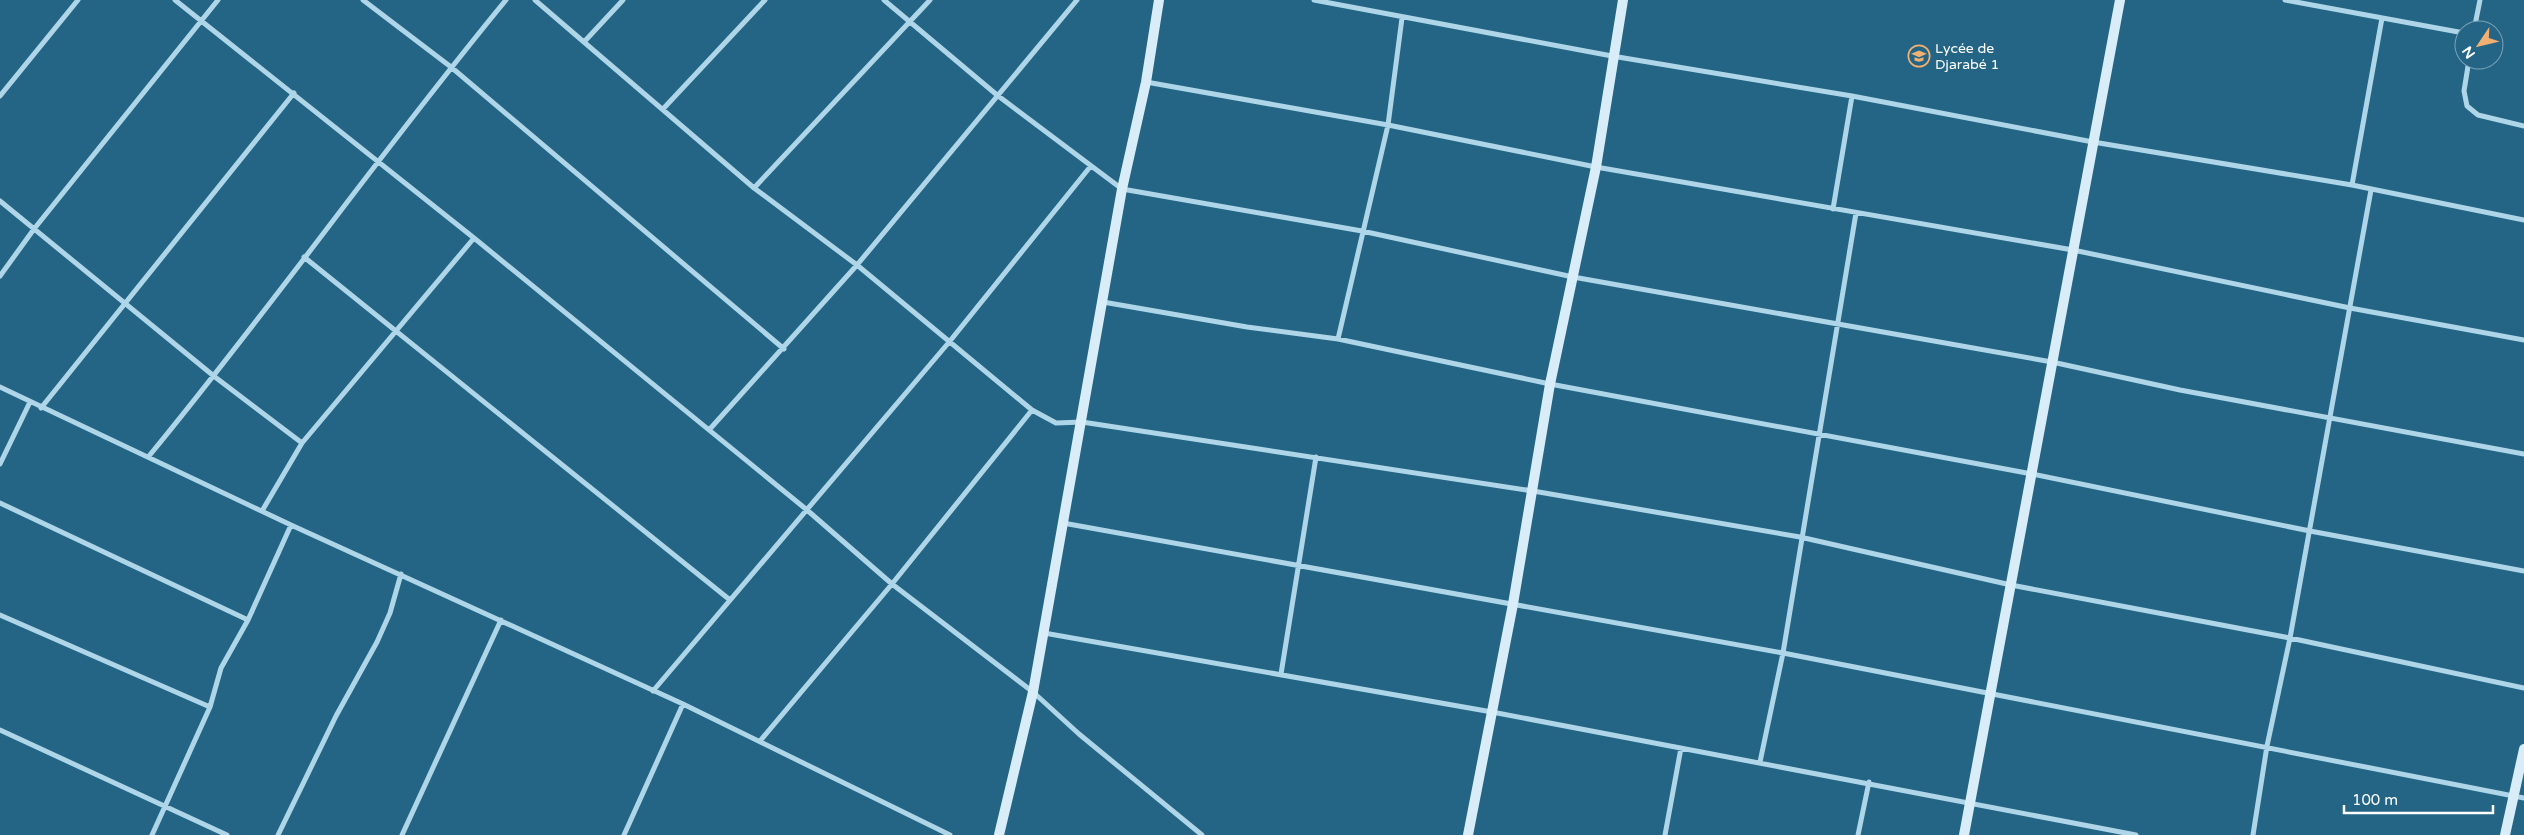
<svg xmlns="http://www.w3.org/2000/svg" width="2524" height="835" viewBox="0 0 2524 835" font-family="'Varela Round',sans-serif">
<rect width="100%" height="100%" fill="#246585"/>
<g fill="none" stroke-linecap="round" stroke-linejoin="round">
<path stroke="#aed6e8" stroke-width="5" d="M175 0 474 238 807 510 892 584 1033 692 1079 734 1202 835
M363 0 451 67 784 349
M535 0 754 188 857 265 1032 410 1056 423 1082 422 1533 491 1800 537 2011 585 2290 638 2524 688
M884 0 997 95 1122 189 1362 231 1573 277 2052 362 2180 390 2524 454
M1314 0 1612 56 1852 96 2093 142 2352 185 2524 220
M2285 0 2464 33
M2474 30 2480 0
M584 42 623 0
M2469 60 2464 91 2467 106 2478 115 2524 126
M1146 82 1388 125 1596 167 2073 250 2350 308 2524 340
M0 96 78 0
M663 109 765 0
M2352 185 2382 18
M754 188 930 0
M0 201 215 377 302 443 262 511
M1833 209 1852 96
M304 257 730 600
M0 276 34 229 218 0
M1103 302 1247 327 1338 339 1550 384 2032 474 2310 531 2524 571
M1338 339 1388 125 1402 18
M0 387 291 525 683 704 950 835
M41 408 294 93
M709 430 857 265 1077 0
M302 443 474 238
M149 456C272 307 383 149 506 0
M0 464 30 402
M0 503 248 620
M1063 523 1783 653 2524 798
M0 615 210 707
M1044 633 1492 712 2136 835
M1281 674 1316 457
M653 691 950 341 1090 167
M0 730 227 835
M760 741 892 584 1032 410
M1760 762 1783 653 1856 213
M152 835 210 707 221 668 248 620 291 525
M278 835 336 716 377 642 390 613 401 574
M402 835 501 620
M624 835 683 704
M1665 835 1681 748
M1858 835 1869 782
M2253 835 2267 746 2290 638 2371 190"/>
<path stroke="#d8edf7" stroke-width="10" d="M999 835 1033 692 1122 189 1146 82 1159 0
M1468 835 1513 604 1550 384 1596 167 1623 0
M1964 835 2120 0
M2505 835 2524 749"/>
</g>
<defs>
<g id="university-ring" transform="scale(1.125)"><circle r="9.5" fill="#246585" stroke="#f2af72" stroke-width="1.5"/><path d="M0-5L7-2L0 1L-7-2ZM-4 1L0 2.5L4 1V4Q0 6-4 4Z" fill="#f2af72"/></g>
</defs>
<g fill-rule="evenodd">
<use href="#university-ring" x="1919" y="56"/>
</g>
<g text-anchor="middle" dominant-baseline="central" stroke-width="5" stroke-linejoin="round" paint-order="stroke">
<g font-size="14" fill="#fff" stroke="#246585" text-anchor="start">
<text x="1935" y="48">Lycée de<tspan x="1935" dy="16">Djarabé 1</tspan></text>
</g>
</g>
<g transform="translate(2479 45) rotate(235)"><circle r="24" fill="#246585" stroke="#7ca3b6"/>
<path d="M0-4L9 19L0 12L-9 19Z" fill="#f2af72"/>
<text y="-8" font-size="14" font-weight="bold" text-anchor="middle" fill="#ffffff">N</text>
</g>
<path d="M2344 805v8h149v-8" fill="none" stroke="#ffffff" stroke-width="2.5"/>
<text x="2352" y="805" font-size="15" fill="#ffffff" stroke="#246585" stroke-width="4" paint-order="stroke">100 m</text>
</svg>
